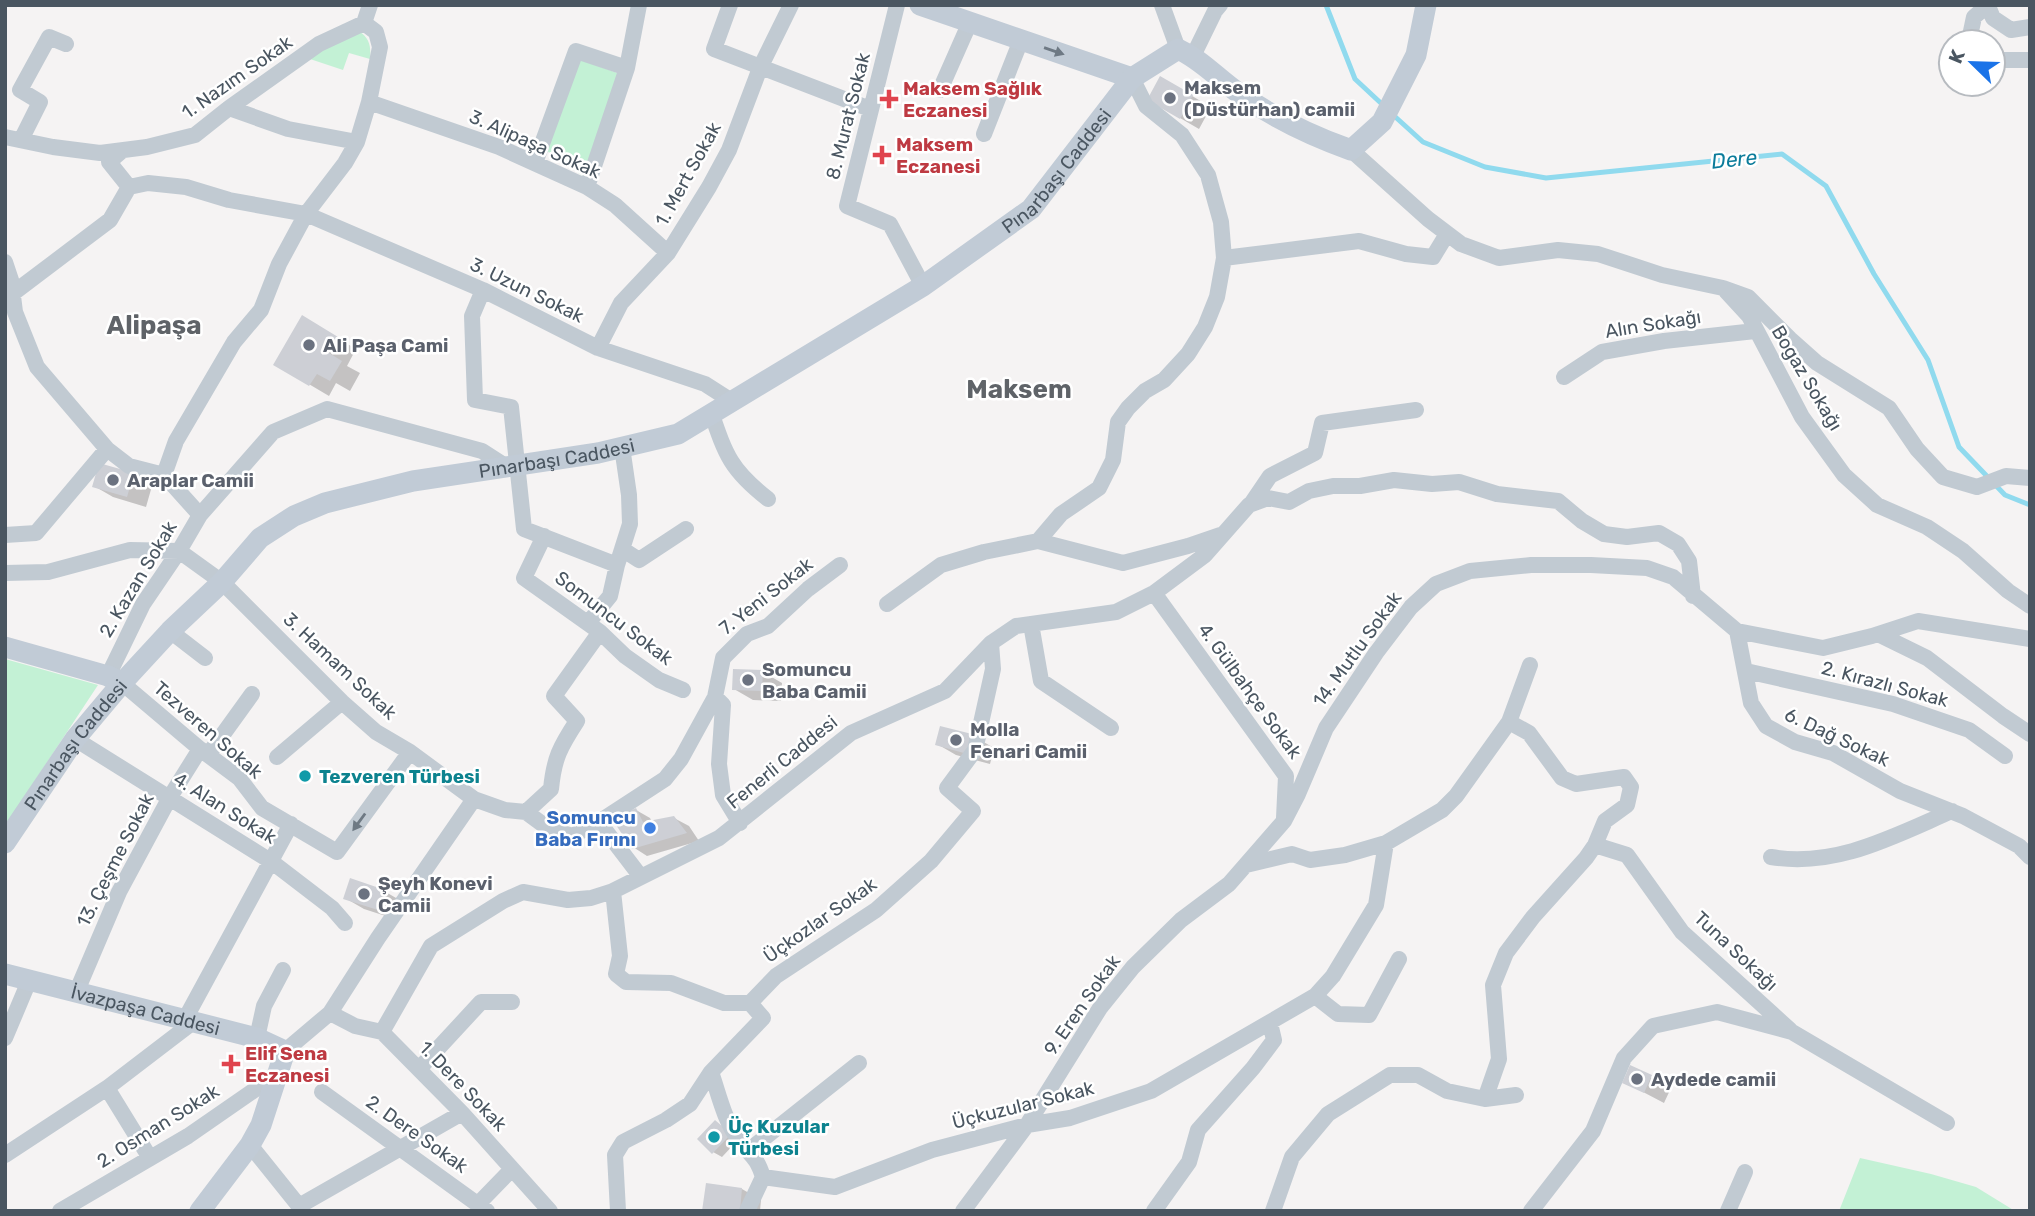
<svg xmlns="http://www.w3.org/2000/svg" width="2035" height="1216" viewBox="0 0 2035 1216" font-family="Rubik,sans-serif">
<rect width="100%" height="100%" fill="#f5f3f3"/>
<path fill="#c3f1d5" d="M359 31C370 39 371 46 370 59L349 53 343 70 298 55Z
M579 59 620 74 583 176 547 151Z
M5 659 98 685 5 826Z
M1860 1158 1931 1174 1976 1187 2015 1211H1839Z"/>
<path fill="#0003" d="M1161 78 1211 107 1199 129 1149 100Z
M302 317 356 349 347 366 360 373 350 391 336 383 329 396 275 364Z
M133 475 152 486 146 507 113 497 94 486Z
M763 672 782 683 781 701 753 700 734 689Z
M975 737 994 748 990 764 956 755 937 744Z
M636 810 650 818 652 822 674 818 689 826 699 841 647 856 633 847Z
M384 891 403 902 398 920 364 909 345 898Z
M1631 1067 1671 1088 1664 1103 1624 1082Z
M716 1122 738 1140 722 1157 713 1152Z
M742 1189 761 1200 760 1211H703Z"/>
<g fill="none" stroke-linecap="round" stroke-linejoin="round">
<path stroke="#90daee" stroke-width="5" d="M1326 5 1355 79 1384 106
M1391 113 1423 142 1485 167 1546 178 1782 154 1826 186 1874 274 1928 360 1959 447 2005 495 2030 505"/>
</g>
<path fill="#cdcfd5" d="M1160 76 1193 95 1180 119 1147 100Z
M302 315 338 337 329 353 342 361 330 381 317 374 309 386 273 365Z
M99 463 134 473 127 497 92 487Z
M733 669 763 670 762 691 732 690Z
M940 726 976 735 971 755 935 745Z
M636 808 643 822 674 816 687 833 632 849 612 819Z
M350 878 385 890 378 910 343 899Z
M1630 1065 1652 1075 1644 1093 1622 1083Z
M715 1120 731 1134 712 1154 697 1139Z
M706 1183 742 1188 740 1211H702Z"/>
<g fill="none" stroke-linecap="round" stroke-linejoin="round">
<path stroke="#c1cad2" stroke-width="16" d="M730 5 714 49 870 109
M897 5 847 206 890 224 923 286
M1162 5 1178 49
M1988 6 1993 18 2011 30 2030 27
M1975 42 1970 36 1974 17 1988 5
M1193 56 1215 11 1220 5
M1993 56 2001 60H2030
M940 90 970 22
M369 102 499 147 587 187 615 205 668 253
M229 108 288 129 357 142
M984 134 1021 40
M5 137 53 147 100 153 147 147 195 135 229 108 319 44 364 23
M21 140 40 102 20 90 49 37 66 44
M123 150 109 162 129 187 148 183 186 187 229 200 306 214 483 290 598 348 705 384 730 400
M1351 150 1428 219 1461 244 1499 258 1558 250 1598 254 1662 275 1723 288 1748 297 1790 339 1817 363 1889 408 1917 449 1943 477 1977 487 2006 476 2030 478
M535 163 576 51 627 68
M587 187 627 68 639 5
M1224 258 1359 241 1406 254 1433 257 1447 234
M5 262 11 280 15 312 37 367 107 449 129 466 164 475
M483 290 472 316 475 400 511 407 524 529 617 565
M1726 291 1749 316 1802 417 1844 475 1877 505 1927 527 1963 551 2008 591 2030 606
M12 294 110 220 129 187
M598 348 621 303 668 253 709 187 729 150 760 68 791 5
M1564 377 1602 352 1664 341 1755 331
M711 412C726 456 731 470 768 499
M164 475 176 441 234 342 261 310 279 264 306 214 345 163 357 142 369 102 380 47 376 32 364 23 370 5
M164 475 200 515
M1251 504 1270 476 1315 453 1322 423 1416 410
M5 535 36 533 107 449
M544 536 524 578 600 632 625 656 659 680 683 690
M1038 541 1061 514 1099 488 1113 460 1118 422 1128 408 1145 391 1164 380 1188 354 1205 327 1217 297 1224 258 1221 222 1208 175 1182 135 1146 106 1132 78
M622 549 639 560 686 529
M5 573 48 572 130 550 179 551 222 582 342 702 376 732 410 752 474 799 505 810 526 812 549 829 572 836 599 822 641 877
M1154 593 1286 776 1284 818
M887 604 941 565 984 552 1038 541 1123 563 1188 546 1220 535
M588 623 610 596 617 565 630 524 629 495 622 447
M1031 624 1041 681 1111 728
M170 631 205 658
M1737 631 1823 648 1872 636 1918 621 2030 639
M1878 634 1927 658 2003 716 2030 734
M1746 671 1893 704 1969 730 2005 756
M108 676 143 604 179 551 200 515 273 432 327 409 482 451 507 467
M122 683 200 749 239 778 262 808 337 852 410 752
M715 697 723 705 719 764 723 795 740 823
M75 739 272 862 332 908 345 923
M208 755 252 694
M277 757 342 702
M526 812 551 789C554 758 560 747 577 721L554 696 600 632
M599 822 665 779 681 759 715 697 723 658 747 634 768 626 808 589 840 565
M1595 845 1627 855 1682 932 1790 1030
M1771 857C1836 868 1894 836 1952 811
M1246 865 1292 854 1310 860 1345 855 1386 843 1442 810 1456 796 1509 722 1530 665
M76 993 119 892 170 797 200 749
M1315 996 1338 1014 1369 1015 1399 959
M750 1003H724L671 983 626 982 616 974 620 956 613 891 719 838 851 733 945 691 991 643 1016 626 1116 612 1154 593 1205 555 1249 505 1268 498 1289 502 1309 491 1333 486H1360L1394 480 1432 484 1459 482 1497 494 1558 501 1582 521 1604 534 1627 537 1659 533 1678 544 1689 561 1693 596
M750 1003 776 976 876 910 931 861 973 811 947 788 975 750 993 669 991 643
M330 1013 355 1026 382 1032 462 1113 550 1211
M184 1021 291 824
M382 1032 431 946 503 901 523 892 568 900 591 898 613 891
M5 1038 29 981
M257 1038 264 1006 283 970
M285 1051 330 1013 378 938 474 799
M419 1069 481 1002H512
M107 1088 150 1158
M322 1092 487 1211
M1485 1099 1516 1095
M250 1145 299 1206 462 1113
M748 1151 859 1063
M5 1155 107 1088 192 1023
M763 1177 835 1187 932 1150 1027 1125 1070 1118 1151 1091 1315 996 1333 976 1376 905 1386 843
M479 1203 512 1169
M60 1211 188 1136 276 1075
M618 1211 615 1155 623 1142 666 1120 690 1104 711 1072
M747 1211 763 1177C756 1155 751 1157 739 1140 724 1120 719 1095 711 1072L763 1018 750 1003
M963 1211 1027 1125 1100 1008 1133 967 1181 920 1229 884 1284 821 1298 794 1326 728 1376 653 1411 607 1436 584 1470 571 1531 565H1591L1647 568 1673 577 1737 631 1751 703 1766 726 1795 742 1833 753 1900 791 1963 816 2019 846 2030 857
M1154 1211 1189 1162 1198 1130 1253 1068 1274 1040 1270 1023
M1273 1211 1292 1157 1328 1114 1390 1075H1418L1447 1091 1485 1099 1499 1059 1493 985 1506 953 1533 917 1586 858 1595 845 1605 821 1627 805 1631 787 1624 777 1576 784 1562 778 1529 733 1509 722
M1531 1211 1593 1131 1624 1058 1653 1026 1717 1012 1792 1032 1947 1123
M1728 1211 1745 1172"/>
<g stroke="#c1cbd6" stroke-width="21">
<path d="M920 5 1132 78"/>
<path d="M5 647 108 676 122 683"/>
<path id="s1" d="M5 843 75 739 122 683 170 631 222 582 260 538 294 516 325 503 413 481 598 453 678 434 923 286 1031 209 1132 78 1178 49C1202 60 1218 79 1240 94 1274 118 1312 136 1351 150L1382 122 1416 55 1426 5"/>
<path id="s2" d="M5 974 257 1038 285 1051 261 1125 250 1145 200 1211"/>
</g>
</g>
<defs><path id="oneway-solid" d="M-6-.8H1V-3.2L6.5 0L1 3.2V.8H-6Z" transform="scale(1.75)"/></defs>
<use fill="#6e7984" href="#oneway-solid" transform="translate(1054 51) rotate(19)"/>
<use fill="#6e7983" href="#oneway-solid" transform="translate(359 822) rotate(126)"/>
<g fill="#6b7280" stroke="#fff" stroke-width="2.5">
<circle cx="1170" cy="98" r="7"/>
<circle cx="309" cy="345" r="7"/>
<circle cx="113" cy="480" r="7"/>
<circle cx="748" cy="680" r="7"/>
<circle cx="956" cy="740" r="7"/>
<circle cx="364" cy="894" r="7"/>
<circle cx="1637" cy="1079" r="7"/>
</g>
<g fill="#e0444e" stroke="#fff" stroke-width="2.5">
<path d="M885.5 88.5h7v7h7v7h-7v7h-7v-7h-7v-7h7z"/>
<path d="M878.5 144.5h7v7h7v7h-7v7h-7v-7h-7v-7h7z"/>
<path d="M227.5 1053.5h7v7h7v7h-7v7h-7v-7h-7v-7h7z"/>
</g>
<g fill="#0f9aa8" stroke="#fff" stroke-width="2.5">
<circle cx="305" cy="776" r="7"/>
<circle cx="714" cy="1137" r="7"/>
</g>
<circle fill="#3f7fe0" stroke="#fff" stroke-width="2.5" cx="650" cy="828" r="7"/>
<g text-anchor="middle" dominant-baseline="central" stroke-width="5" stroke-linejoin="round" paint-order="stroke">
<g font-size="19" fill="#4a5661" stroke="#fff">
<text transform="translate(237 77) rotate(-35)">1. Nazım Sokak</text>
<text transform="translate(848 116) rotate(-76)">8. Murat Sokak</text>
<text transform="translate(535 144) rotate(24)">3. Alipaşa Sokak</text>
<text stroke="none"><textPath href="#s1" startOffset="1297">Pınarbaşı Caddesi</textPath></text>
<text transform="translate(688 174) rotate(-61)">1. Mert Sokak</text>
<text transform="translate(527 290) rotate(26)">3. Uzun Sokak</text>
<text transform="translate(1653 324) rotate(-9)">Alın Sokağı</text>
<text transform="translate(1807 378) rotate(59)">Bogaz Sokağı</text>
<text stroke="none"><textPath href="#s1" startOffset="709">Pınarbaşı Caddesi</textPath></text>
<text transform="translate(138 579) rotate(-59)">2. Kazan Sokak</text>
<text transform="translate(766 596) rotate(-38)">7. Yeni Sokak</text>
<text transform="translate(614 618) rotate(37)">Somuncu Sokak</text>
<text transform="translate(1357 649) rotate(-54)">14. Mutlu Sokak</text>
<text transform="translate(340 666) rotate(43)">3. Hamam Sokak</text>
<text transform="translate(1885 684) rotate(15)">2. Kırazlı Sokak</text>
<text transform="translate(1250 691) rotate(54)">4. Gülbahçe Sokak</text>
<text transform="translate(208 730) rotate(41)">Tezveren Sokak</text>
<text transform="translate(1837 737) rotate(25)">6. Dağ Sokak</text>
<text stroke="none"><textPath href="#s1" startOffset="121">Pınarbaşı Caddesi</textPath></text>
<text transform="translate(782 762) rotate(-39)">Fenerli Caddesi</text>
<text transform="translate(225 808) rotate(32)">4. Alan Sokak</text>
<text transform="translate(115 860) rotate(-63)">13. Çeşme Sokak</text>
<text transform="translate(820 920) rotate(-35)">Üçkozlar Sokak</text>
<text transform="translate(1736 951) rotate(43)">Tuna Sokağı</text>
<text transform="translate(1082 1005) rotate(-55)">9. Eren Sokak</text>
<text stroke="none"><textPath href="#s2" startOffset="145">İvazpaşa Caddesi</textPath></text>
<text transform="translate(463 1086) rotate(46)">1. Dere Sokak</text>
<text transform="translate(1023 1105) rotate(-14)">Üçkuzular Sokak</text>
<text transform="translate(158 1126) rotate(-32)">2. Osman Sokak</text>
<text transform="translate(417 1134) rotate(35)">2. Dere Sokak</text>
</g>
<g font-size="19" font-weight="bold" fill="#5b616d" stroke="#fff" text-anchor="start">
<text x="1184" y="87">Maksem<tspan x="1184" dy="22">(Düstürhan) camii</tspan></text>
<text x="323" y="345">Ali Paşa Cami</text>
<text x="127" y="480">Araplar Camii</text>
<text x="762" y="669">Somuncu<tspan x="762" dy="22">Baba Camii</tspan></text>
<text x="970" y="729">Molla<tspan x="970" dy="22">Fenari Camii</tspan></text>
<text x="378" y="883">Şeyh Konevi<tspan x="378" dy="22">Camii</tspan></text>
<text x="1651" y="1079">Aydede camii</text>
</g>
<g font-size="19" font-weight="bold" fill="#be3a42" stroke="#fff" text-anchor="start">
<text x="903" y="88">Maksem Sağlık<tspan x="903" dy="22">Eczanesi</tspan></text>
<text x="896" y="144">Maksem<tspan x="896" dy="22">Eczanesi</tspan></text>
<text x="245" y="1053">Elif Sena<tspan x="245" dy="22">Eczanesi</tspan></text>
</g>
<g font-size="19" font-weight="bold" fill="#0d838f" stroke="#fff" text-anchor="start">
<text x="319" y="776">Tezveren Türbesi</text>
<text x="728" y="1126">Üç Kuzular<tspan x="728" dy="22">Türbesi</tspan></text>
</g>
<g font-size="19" font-weight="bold" fill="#366cbe" stroke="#fff" text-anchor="end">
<text x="636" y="817">Somuncu<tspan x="636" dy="22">Baba Fırını</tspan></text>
</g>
<g font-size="21" font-style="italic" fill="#0c7c9b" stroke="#fff">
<text transform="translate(1734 159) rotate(-6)">Dere</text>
</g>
<g font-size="26" font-weight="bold" fill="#5f6368" stroke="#fff">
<text x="154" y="325">Alipaşa</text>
<text x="1019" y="389">Maksem</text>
</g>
</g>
<rect width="2035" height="1216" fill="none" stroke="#4a5661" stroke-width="14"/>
<g transform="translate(1972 63) rotate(293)"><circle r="33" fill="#ffffff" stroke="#b7bbc0" stroke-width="2"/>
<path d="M0-5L12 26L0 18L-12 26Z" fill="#1a73e8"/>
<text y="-10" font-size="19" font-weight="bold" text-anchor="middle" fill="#4a5661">K</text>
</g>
</svg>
